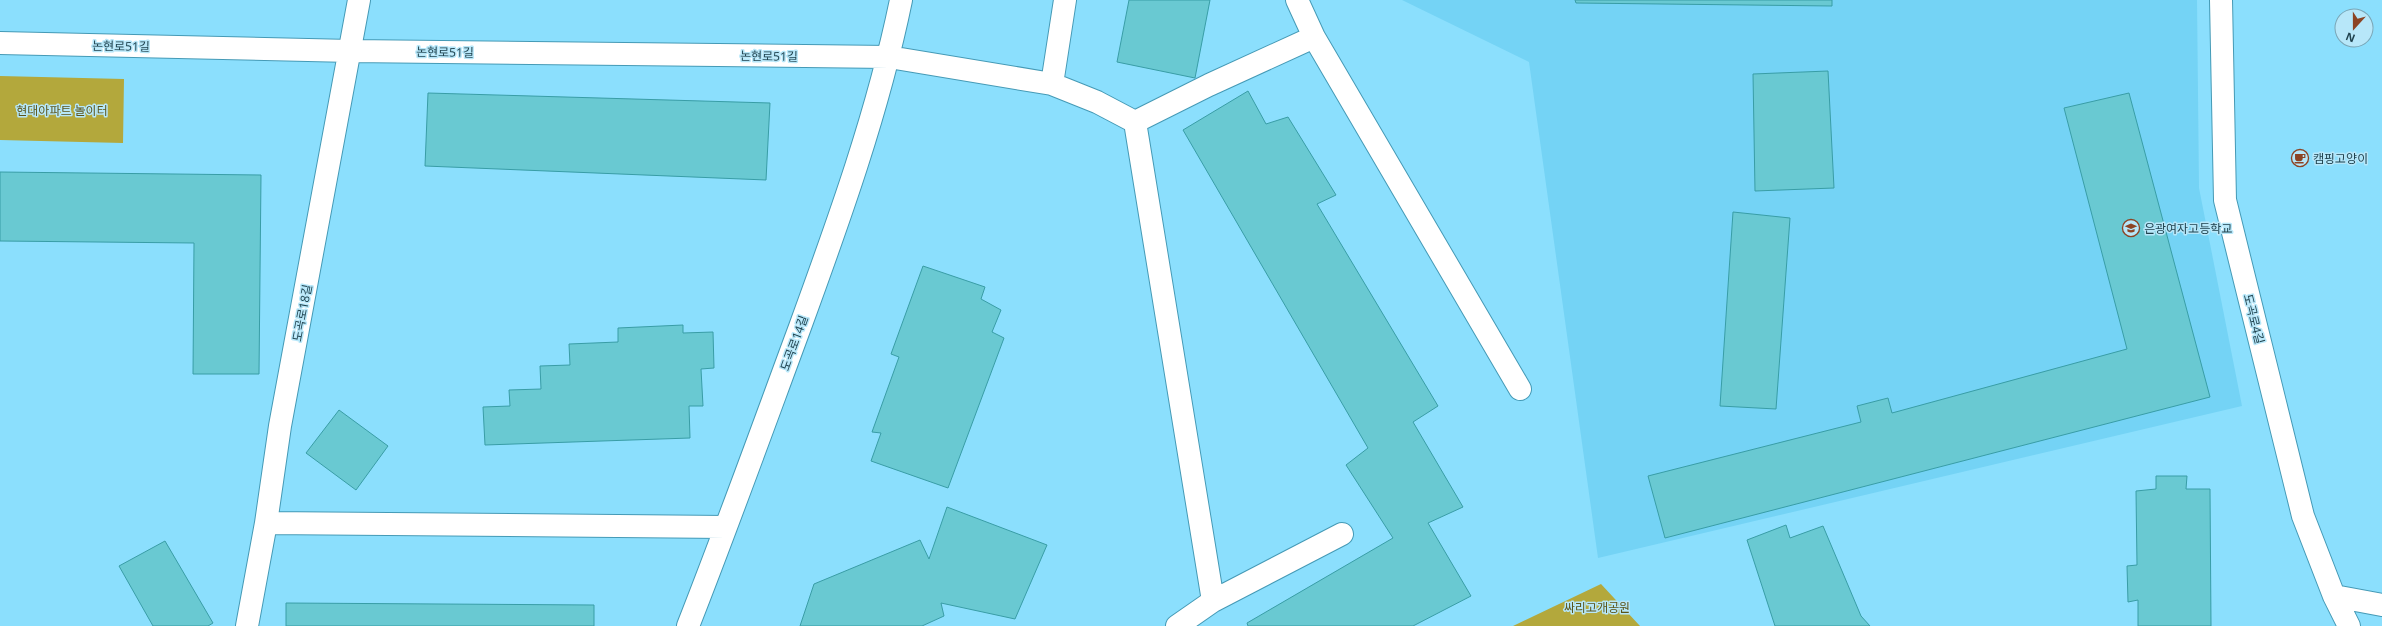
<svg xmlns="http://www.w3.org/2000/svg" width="2382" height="626" viewBox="0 0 2382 626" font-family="'Open Sans','Noto Sans KR',sans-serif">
<rect width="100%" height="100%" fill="#8bdffd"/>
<path fill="#74d3f5" d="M1402 0H2197L2199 188 2242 406 1598 558 1529 62Z"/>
<path fill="#b3a83c" d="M0 76 124 79 123 143 0 140Z
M1601 584 1640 626H1513Z"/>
<path fill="#69c9d2" stroke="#399da6" d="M1129 0H1210L1195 78 1117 62Z
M1575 0H1832V6L1576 3Z
M1828 71 1834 188 1755 191 1753 74Z
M1248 91 1266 124 1288 117 1336 195 1317 204 1438 406 1413 422 1463 507 1428 523 1471 596 1413 626H1248L1247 623 1393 538 1346 465 1368 448 1183 130Z
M428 93 770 103 766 180 425 166Z
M2129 93 2210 397 1665 538 1648 476 1861 422 1857 406 1888 398 1892 413 2127 349 2064 108Z
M0 172 261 175 259 374H193L194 243 0 241Z
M1733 212 1790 218 1776 409 1720 406Z
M923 266 985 287 981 299 1001 310 992 332 1004 338 948 488 871 461 881 433 872 432 899 357 891 354Z
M683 325V333L713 332 714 368 701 369 703 406H689L690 438 485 445 483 407 510 406 509 390 541 389 540 366 570 365 569 344 618 342V328Z
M339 410 388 446 356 490 306 453Z
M2156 476H2187L2186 489H2210L2211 626H2138V600L2128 602 2127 566 2137 565 2136 491 2156 489Z
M947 507 1047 545 1015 619 941 603 944 616 922 626H800L814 584 920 540 929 559Z
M1786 525 1790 538 1823 526 1861 616 1870 626H1775L1747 540Z
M165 541 213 623 208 626H153L119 566Z
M286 603 594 605V626H286Z"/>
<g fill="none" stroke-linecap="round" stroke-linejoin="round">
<g stroke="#459ab6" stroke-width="24">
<path id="minor" d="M1297 0 1314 37
M2221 0 2225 200 2303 516 2334 596 2349 626
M0 43 351 51 889 57 1052 84 1097 102 1135 122 1213 601 1177 626
M1052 84 1065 0
M1135 122 1209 85 1314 37 1520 389
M266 523 726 527
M2334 596 2382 605
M1213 601 1342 534
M247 626 266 523 280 426 359 0
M688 626C727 527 763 427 800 327 839 220 878 112 901 0"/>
</g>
<use href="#minor" stroke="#fff" stroke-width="22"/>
</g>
<defs>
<g id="cafe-ring" transform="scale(0.9)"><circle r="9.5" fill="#b7e7f9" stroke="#8c4424" stroke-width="1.5"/><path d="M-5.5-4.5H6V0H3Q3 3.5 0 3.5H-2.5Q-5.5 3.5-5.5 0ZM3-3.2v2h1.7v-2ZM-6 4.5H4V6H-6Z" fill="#8c4424"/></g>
<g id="school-ring" transform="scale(0.9)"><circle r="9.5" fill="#b7e7f9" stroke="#8c4424" stroke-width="1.5"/><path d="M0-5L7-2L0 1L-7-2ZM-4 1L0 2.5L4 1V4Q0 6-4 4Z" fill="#8c4424"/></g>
</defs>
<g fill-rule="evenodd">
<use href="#cafe-ring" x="2300" y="158"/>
<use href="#school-ring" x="2131" y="228"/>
</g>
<g text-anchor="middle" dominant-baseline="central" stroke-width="3" stroke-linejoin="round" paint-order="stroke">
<g font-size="12" fill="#1f424e" stroke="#b7e7f9">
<text transform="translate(121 46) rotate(1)">논현로51길</text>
<text transform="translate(445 52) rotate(1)">논현로51길</text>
<text transform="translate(769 56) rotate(1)">논현로51길</text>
<text transform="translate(302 313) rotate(-79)">도곡로18길</text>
<text transform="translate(2254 319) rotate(76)">도곡로4길</text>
<text transform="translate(794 343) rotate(-70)">도곡로14길</text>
</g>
<g font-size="12" fill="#5b551a" stroke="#b7e7f9">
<text x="62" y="110">현대아파트 놀이터</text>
<text x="1597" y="607">싸리고개공원</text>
</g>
<g font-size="12" fill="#1f424e" stroke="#b7e7f9" text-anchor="start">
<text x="2313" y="158">캠핑고양이</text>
<text x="2144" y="228">은광여자고등학교</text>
</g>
</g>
<g transform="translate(2354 28) rotate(201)"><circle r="19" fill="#b7e7f9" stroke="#7aa5b5"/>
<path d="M0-3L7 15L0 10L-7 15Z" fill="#8c4424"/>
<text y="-6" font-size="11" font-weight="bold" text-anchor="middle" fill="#1f424e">N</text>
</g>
</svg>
